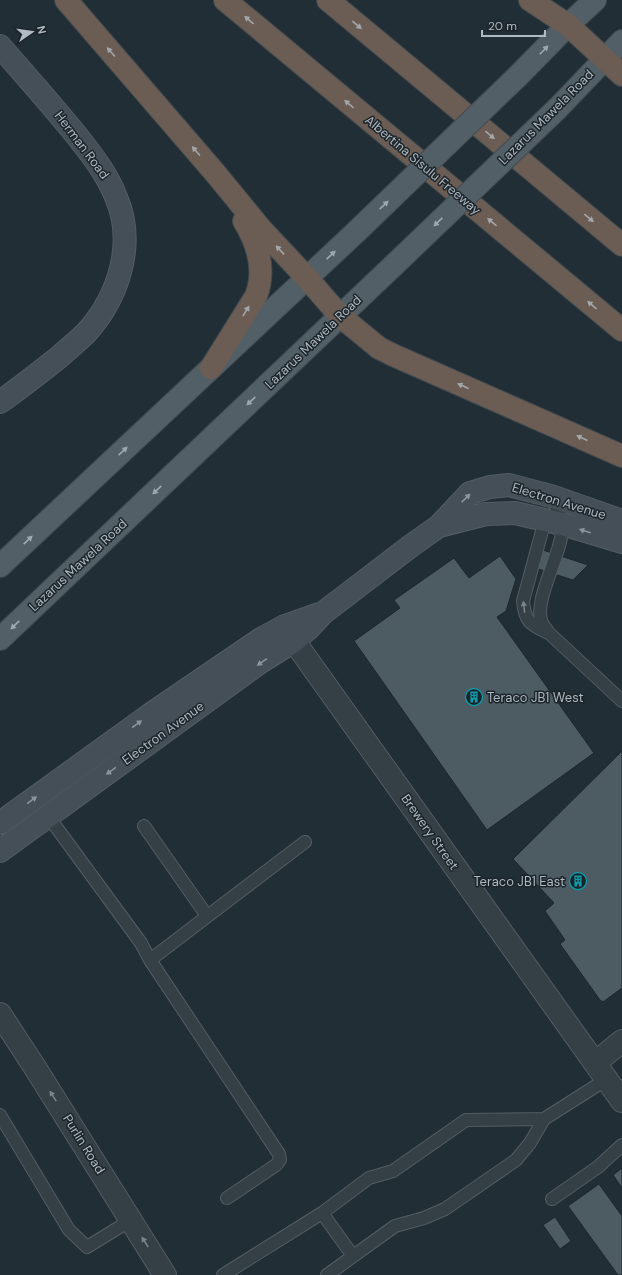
<svg xmlns="http://www.w3.org/2000/svg" width="622" height="1275" viewBox="0 0 622 1275" font-family="'DM Sans',sans-serif">
<rect width="100%" height="100%" fill="#222e35"/>
<path fill="#4d5b63" stroke="#1d262c" d="M540 549 588 565 573 580 535 568Z
M500 556 516 579 506 611 497 617 594 753 487 830 354 641 400 608 394 600 454 558 469 578Z
M622 751V988L603 1002 600 1000 560 944 565 940 545 911 554 903 513 859Z
M622 1168V1188L613 1175Z
M599 1184 622 1216V1275H618L568 1206Z
M555 1217 571 1241 560 1249 543 1225Z"/>
<g fill="none" stroke-linecap="round" stroke-linejoin="round">
<g stroke="#535d63" stroke-width="14">
<path id="lane" d="M551 496C555 505 561 515 562 525 564 552 532 600 542 623 544 627 547 630 549 633L622 701
M545 520 523 601C525 622 530 624 548 633
M48 816 141 943 150 960 279 1154 280 1160 276 1165 227 1198
M144 826 207 916
M150 960 305 842
M0 1115 69 1230 87 1247 131 1220
M552 1199 598 1167 622 1145
M322 1213 353 1256
M223 1275 322 1213 369 1178 393 1171 466 1120 544 1119
M327 1275 395 1226 424 1218 445 1209 516 1160 530 1143 544 1119 607 1079"/>
</g>
<g stroke="#535d63" stroke-width="24">
<path id="street" d="M285 626 294 641 622 1101
M0 1014 34 1066 165 1275
M595 1063 622 1041"/>
</g>
<g stroke="#535d63" stroke-width="24">
<path id="secondary" d="M0 46C26 76 52 105 77 136 92 155 107 174 116 197 136 243 119 296 87 332 78 341 68 349 58 358 39 373 20 388 0 402
M439 526 486 514 515 513 562 524 622 542
M0 823 151 714 261 639 285 626 319 614
M0 851 259 663 294 641 308 629 323 613 412 545 439 526 470 493 490 487 509 485 551 496 622 521"/>
</g>
<g stroke="#424b52" stroke-width="24">
<path id="primary" d="M519 75 568 25 595 0
M558 108 622 41
M0 566 356 232
M0 639 217 433 394 265"/>
</g>
<g stroke="#404a50" stroke-width="24">
<path id="highway" d="M66 0 216 174 261 229 307 278 340 316 379 348 393 355 622 456
M225 0 622 330
M328 0 622 245
M530 0 568 25 622 75
M211 368 256 296C266 270 258 244 244 221"/>
</g>
<use href="#lane" stroke="#353f46" stroke-width="12"/>
<use href="#street" stroke="#353f46" stroke-width="22"/>
<use href="#secondary" stroke="#444f58" stroke-width="22"/>
<use href="#primary" stroke="#535f66" stroke-width="22"/>
<use href="#highway" stroke="#6b5d53" stroke-width="22"/>
<g stroke="#424b52" stroke-width="24" stroke-linecap="butt">
<path id="primary-bridge" d="M356 232 519 75
M394 265 558 108"/>
</g>
<use href="#primary-bridge" stroke="#535f66" stroke-width="22"/>
</g>
<defs><path id="oneway-solid" d="M-6-.8H1V-3.2L6.5 0L1 3.2V.8H-6Z"/></defs>
<g fill="#a2a7ac">
<use href="#oneway-solid" transform="translate(249 20) rotate(-140)"/>
<use href="#oneway-solid" transform="translate(357 25) rotate(40)"/>
<use href="#oneway-solid" transform="translate(111 52) rotate(-131)"/>
<use href="#oneway-solid" transform="translate(349 104) rotate(-140)"/>
<use href="#oneway-solid" transform="translate(490 135) rotate(40)"/>
<use href="#oneway-solid" transform="translate(196 151) rotate(-131)"/>
<use href="#oneway-solid" transform="translate(589 218) rotate(40)"/>
<use href="#oneway-solid" transform="translate(492 222) rotate(-140)"/>
<use href="#oneway-solid" transform="translate(280 250) rotate(-133)"/>
<use href="#oneway-solid" transform="translate(592 305) rotate(-140)"/>
<use href="#oneway-solid" transform="translate(246 311) rotate(-59)"/>
<use href="#oneway-solid" transform="translate(463 386) rotate(-156)"/>
<use href="#oneway-solid" transform="translate(582 438) rotate(-156)"/>
</g>
<g fill="#9da8b0">
<use href="#oneway-solid" transform="translate(544 50) rotate(-46)"/>
<use href="#oneway-solid" transform="translate(384 205) rotate(-44)"/>
<use href="#oneway-solid" transform="translate(438 222) rotate(136)"/>
<use href="#oneway-solid" transform="translate(331 255) rotate(-43)"/>
<use href="#oneway-solid" transform="translate(251 401) rotate(136)"/>
<use href="#oneway-solid" transform="translate(123 451) rotate(-43)"/>
<use href="#oneway-solid" transform="translate(157 490) rotate(137)"/>
<use href="#oneway-solid" transform="translate(28 540) rotate(-43)"/>
<use href="#oneway-solid" transform="translate(15 625) rotate(136)"/>
</g>
<g fill="#8a959d">
<use href="#oneway-solid" transform="translate(466 498) rotate(-44)"/>
<use href="#oneway-solid" transform="translate(585 531) rotate(-163)"/>
<use href="#oneway-solid" transform="translate(262 662) rotate(146)"/>
<use href="#oneway-solid" transform="translate(137 724) rotate(-36)"/>
<use href="#oneway-solid" transform="translate(111 771) rotate(144)"/>
<use href="#oneway-solid" transform="translate(32 800) rotate(-36)"/>
</g>
<g fill="#79838a">
<use href="#oneway-solid" transform="translate(524 607) rotate(-97)"/>
<use href="#oneway-solid" transform="translate(53 1096) rotate(-122)"/>
<use href="#oneway-solid" transform="translate(145 1242) rotate(-122)"/>
</g>
<defs>
<g id="building-ring" transform="scale(0.9)"><circle r="9.5" fill="#1b242a" stroke="#0f9aa8" stroke-width="1.5"/><path d="M-4-6H4V6H1V3H-1V6H-4ZM-2.5-4.3h1.7v1.8h-1.7ZM.8-4.3h1.7v1.8H.8ZM-2.5-1h1.7V.8h-1.7ZM.8-1h1.7V.8H.8Z" fill="#0f9aa8"/></g>
</defs>
<g fill-rule="evenodd">
<use href="#building-ring" x="474" y="697"/>
<use href="#building-ring" x="578" y="881"/>
</g>
<g text-anchor="middle" dominant-baseline="central" stroke-width="3" stroke-linejoin="round" paint-order="stroke">
<g font-size="13" fill="#b0bac2" stroke="#1b242a">
<text transform="translate(546 117) rotate(-45)">Lazarus Mawela Road</text>
<text transform="translate(82 145) rotate(53)">Herman Road</text>
<text transform="translate(423 165) rotate(40)">Albertina Sisulu Freeway</text>
<text transform="translate(313 342) rotate(-44)">Lazarus Mawela Road</text>
<text transform="translate(559 501) rotate(17)">Electron Avenue</text>
<text transform="translate(78 565) rotate(-43)">Lazarus Mawela Road</text>
<text transform="translate(163 733) rotate(-36)">Electron Avenue</text>
<text transform="translate(430 832) rotate(55)">Brewery Street</text>
<text transform="translate(84 1144) rotate(58)">Purlin Road</text>
</g>
<g font-size="13" fill="#b0bac2" stroke="#1b242a" text-anchor="start">
<text x="487" y="697">Teraco JB1 West</text>
<text x="565" y="881" text-anchor="end">Teraco JB1 East</text>
</g>
</g>
<g transform="translate(32 32) rotate(77)" stroke="#1b242a" stroke-width="3" paint-order="stroke">
<path d="M0-3L7 15L0 10L-7 15Z" fill="#b0bac2"/>
<text y="-6" font-size="11" font-weight="bold" text-anchor="middle" fill="#b0bac2">N</text>
</g>
<path d="M482 30v6h63v-6" fill="none" stroke="#b0bac2" stroke-width="2"/>
<text x="488" y="30" font-size="12" fill="#b0bac2" stroke="#1b242a" stroke-width="3" paint-order="stroke">20 m</text>
</svg>
